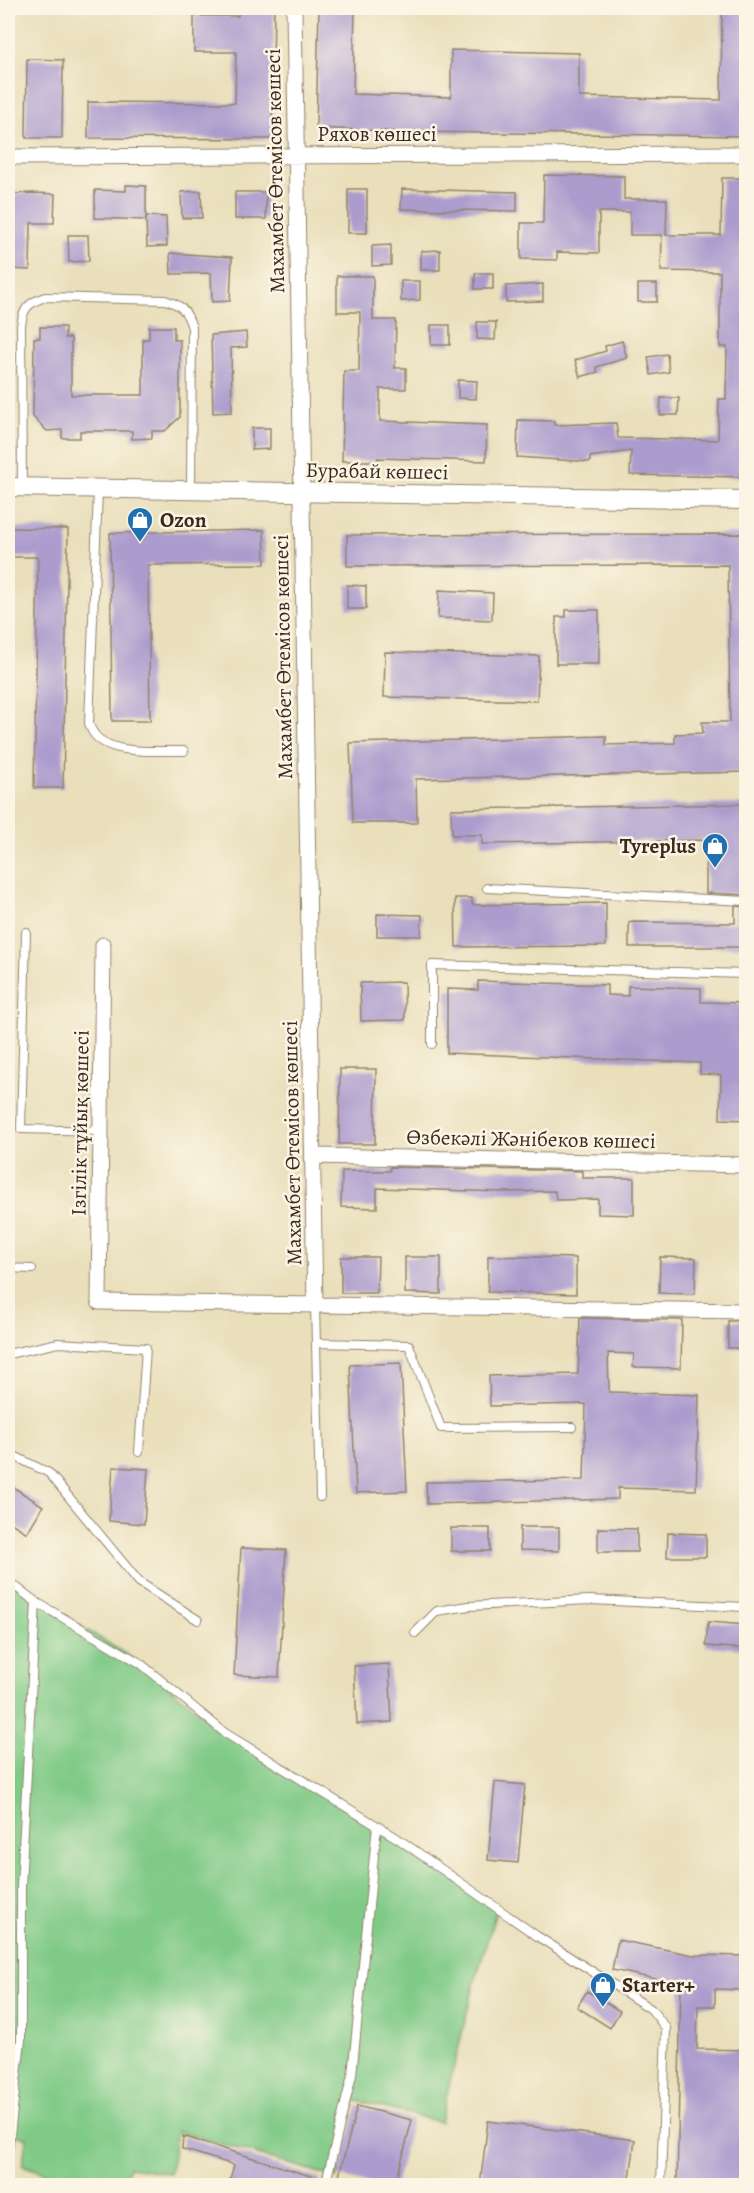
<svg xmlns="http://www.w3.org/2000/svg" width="754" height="2193" viewBox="0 0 754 2193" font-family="Alegreya,serif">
<rect width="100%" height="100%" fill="#fcf5e5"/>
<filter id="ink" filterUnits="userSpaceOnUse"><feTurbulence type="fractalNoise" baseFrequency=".0167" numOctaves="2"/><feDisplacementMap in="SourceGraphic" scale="12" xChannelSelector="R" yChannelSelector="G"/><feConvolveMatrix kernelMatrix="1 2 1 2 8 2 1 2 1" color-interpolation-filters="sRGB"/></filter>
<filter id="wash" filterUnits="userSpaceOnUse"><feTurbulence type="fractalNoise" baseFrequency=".008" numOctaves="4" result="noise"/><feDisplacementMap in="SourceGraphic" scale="24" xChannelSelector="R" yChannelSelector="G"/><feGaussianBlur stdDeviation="1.35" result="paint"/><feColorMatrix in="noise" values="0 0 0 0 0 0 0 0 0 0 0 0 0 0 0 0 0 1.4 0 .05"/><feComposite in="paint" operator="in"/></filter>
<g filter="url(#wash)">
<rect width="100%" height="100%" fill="#e9dfbb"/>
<path fill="#80ca87" stroke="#5e7a52" stroke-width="1.5" d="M8 1581 140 1663 225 1733 397 1838 497 1908 475 1981 440 2122 353 2100 337 2178 177 2131 170 2173 129 2167 124 2185H79L22 2165 27 2137 8 2135Z"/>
<g id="blocks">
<path fill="#ac9cce" d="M238 8H274L272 139 88 138V102L235 103 236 52H194V16H238Z
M319 8H355L353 94 451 97V50L579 53V97L721 100 722 8H747V136L408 132 316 128Z
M27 59 63 60 62 138H26Z
M544 175 624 176V199H667L666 235H721L722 178H747V477L630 475 631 451 590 457V462L517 457 518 420 554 421V425L616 423 618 438 718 440 719 399H726L727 347H720V272L661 271 662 235H630V212H599V253L557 252V260L521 259V223H543Z
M126 185 146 186V220L95 218V190L126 191Z
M348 189H367V233H348Z
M402 189 517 192V211L401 209Z
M201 191 202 218H182L181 192Z
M235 192H266V219H235Z
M34 193 55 194 54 223H31L30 270 8 269V194Z
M146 216 166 217 167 246 147 247Z
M68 235H88L89 261 69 262Z
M391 245V265L372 266V246Z
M440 250V270H421V251Z
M170 253 232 257 230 301 212 302 211 273 171 274Z
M475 273H493V289H475Z
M337 276H373V320H396L395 368H406V389H380V421L487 425 486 461 378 458V461H342L344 371H359L360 312H337Z
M401 281H420V300L401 301Z
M543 284V301L506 302V286Z
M638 284H657V302H638Z
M477 322H496L495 340 477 339Z
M431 325H450V345H431Z
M40 327H65V338H71V395H143V339H149V327H174V340H180V417L165 431H152V438L132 439V431H80V438H62V430L47 431 33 417 34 338H40Z
M246 332 247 347 231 348 232 412 213 413 211 335Z
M622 341 627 358 596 367 598 372 580 377 575 360 606 351 605 346Z
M667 354 669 372 651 375 648 357Z
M458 380 477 381 476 399 458 398Z
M661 398H679L678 415H660Z
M252 428H270V449L252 450Z
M8 528 68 529 63 788H34L38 557H8Z
M264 530 265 564 148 565 150 721H112L110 533Z
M747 534V772L416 779 417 823H353L350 743 606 736V745L675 743V734L703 733 702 722H730L728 565 347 566V535Z
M347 585 366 586V609H347Z
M439 590 493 593 492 620 438 618Z
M566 610H599V664H556V617H566Z
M385 652 539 656 537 701 384 697Z
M747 804V895L706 893V840L482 844V835H452L451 809Z
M455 898H472V905L606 903V946L456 947Z
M735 906 747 907V947H629V922L735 923Z
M377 914 422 915 421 936H377Z
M478 981 607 985V995L628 996V986L701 988V1002L747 1003V1120L720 1119 721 1075 700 1074V1063L447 1053V989L478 990Z
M404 982 405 1020 361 1021 360 983Z
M340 1069H376L375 1144H339Z
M390 1167 582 1171V1178H634V1215L598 1214V1199L556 1200 555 1191 503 1192 377 1188V1208L341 1207 342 1171H390Z
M488 1256 576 1258V1294L488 1292Z
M341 1257H378L377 1293H341Z
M405 1257H441V1294L405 1293Z
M660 1257 696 1258 695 1294 659 1293Z
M580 1318 682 1320 681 1368 633 1367 634 1354 608 1353 609 1392 699 1395 696 1490 618 1488V1499L427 1504 426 1482 584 1480 586 1404 490 1406 489 1376 578 1374Z
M728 1321H747V1348H728Z
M401 1363 407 1491 356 1493 350 1365Z
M113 1467 148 1469 144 1524 109 1521Z
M8 1484 43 1506 27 1533 8 1521Z
M520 1527H559V1551L520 1550Z
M451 1528H490V1551H451Z
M598 1528 637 1529V1552H598Z
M668 1533 706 1534V1557H667Z
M241 1548 286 1550 279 1677 234 1675Z
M708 1622 747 1625V1649L706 1646Z
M389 1664 392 1722 357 1724 354 1666Z
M495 1782 525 1785 518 1863 488 1860Z
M618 1940 693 1955 747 1956V1990L715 1989V2006H698L697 2049 747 2050V2186H677L681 1984 612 1970Z
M587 1991 620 2011 610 2028 577 2007Z
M357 2106 412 2120 395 2186H378L339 2176Z
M488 2121 635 2140 629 2186H480Z
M183 2136 320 2179 319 2186H228L234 2165 182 2149Z"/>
</g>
</g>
<g filter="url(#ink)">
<use href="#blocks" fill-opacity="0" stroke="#92846c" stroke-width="1.5"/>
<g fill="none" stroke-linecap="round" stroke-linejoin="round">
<g stroke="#92846c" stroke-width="10">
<path id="service" d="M22 486 21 326C23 308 28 303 45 297L165 300C182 305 187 311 192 328L191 490
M98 490 89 723C97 758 155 750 184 751
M487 888 746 901
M26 932 21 1129 101 1131
M432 1044V965L746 974
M8 1268 32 1269
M315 1306 320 1497
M316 1343 409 1345 441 1428 572 1427
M8 1354 58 1343 146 1348 139 1452
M8 1453 49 1473 139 1582 198 1620
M8 1581 36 1602 140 1663 225 1733 397 1838 537 1936 651 2009 666 2028 661 2186
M415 1633 437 1611 469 1606 590 1600 746 1607
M8 2152 21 2040V1886L36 1602
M325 2186 352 2075 377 1826"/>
</g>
<g stroke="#92846c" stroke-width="17">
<path id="minor" d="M294 8 315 1306
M8 157 746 154
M103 945 99 1302 746 1311
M314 1156 746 1165"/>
</g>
<g stroke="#92846c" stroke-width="20">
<path id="tertiary" d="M8 487 746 500"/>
</g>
<use href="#service" stroke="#fff" stroke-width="8"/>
<use href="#minor" stroke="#fff" stroke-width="15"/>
<use href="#tertiary" stroke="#fff" stroke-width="18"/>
</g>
</g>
<defs>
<g id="shop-pin" transform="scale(1.35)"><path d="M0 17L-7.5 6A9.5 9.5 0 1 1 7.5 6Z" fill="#1f6fb2" stroke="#fcf5e5"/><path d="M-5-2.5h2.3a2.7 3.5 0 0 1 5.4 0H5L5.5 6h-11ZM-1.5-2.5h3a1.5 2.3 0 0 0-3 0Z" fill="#fff"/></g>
</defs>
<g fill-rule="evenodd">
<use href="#shop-pin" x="140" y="520"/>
<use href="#shop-pin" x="715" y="846"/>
<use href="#shop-pin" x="603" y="1985"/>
</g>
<g text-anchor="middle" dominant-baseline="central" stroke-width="5" stroke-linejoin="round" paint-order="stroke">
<g font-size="21" fill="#3b2a1e" stroke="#fcf5e5">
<text x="377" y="134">Ряхов көшесі</text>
<text transform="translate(275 171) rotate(-91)">Махамбет Өтемісов көшесі</text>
<text transform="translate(377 471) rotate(1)">Бурабай көшесі</text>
<text transform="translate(283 657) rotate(-91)">Махамбет Өтемісов көшесі</text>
<text transform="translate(80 1123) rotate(-89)">Ізгілік тұйық көшесі</text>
<text transform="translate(531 1139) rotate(1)">Өзбекәлі Жәнібеков көшесі</text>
<text transform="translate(292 1143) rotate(-91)">Махамбет Өтемісов көшесі</text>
</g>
<g font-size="21" font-weight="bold" fill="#3b2a1e" stroke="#fcf5e5" text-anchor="start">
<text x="160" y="520">Ozon</text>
<text x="696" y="846" text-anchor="end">Tyreplus</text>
<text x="622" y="1985">Starter+</text>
</g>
</g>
<rect width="754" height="2193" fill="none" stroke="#fcf5e5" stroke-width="30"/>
</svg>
